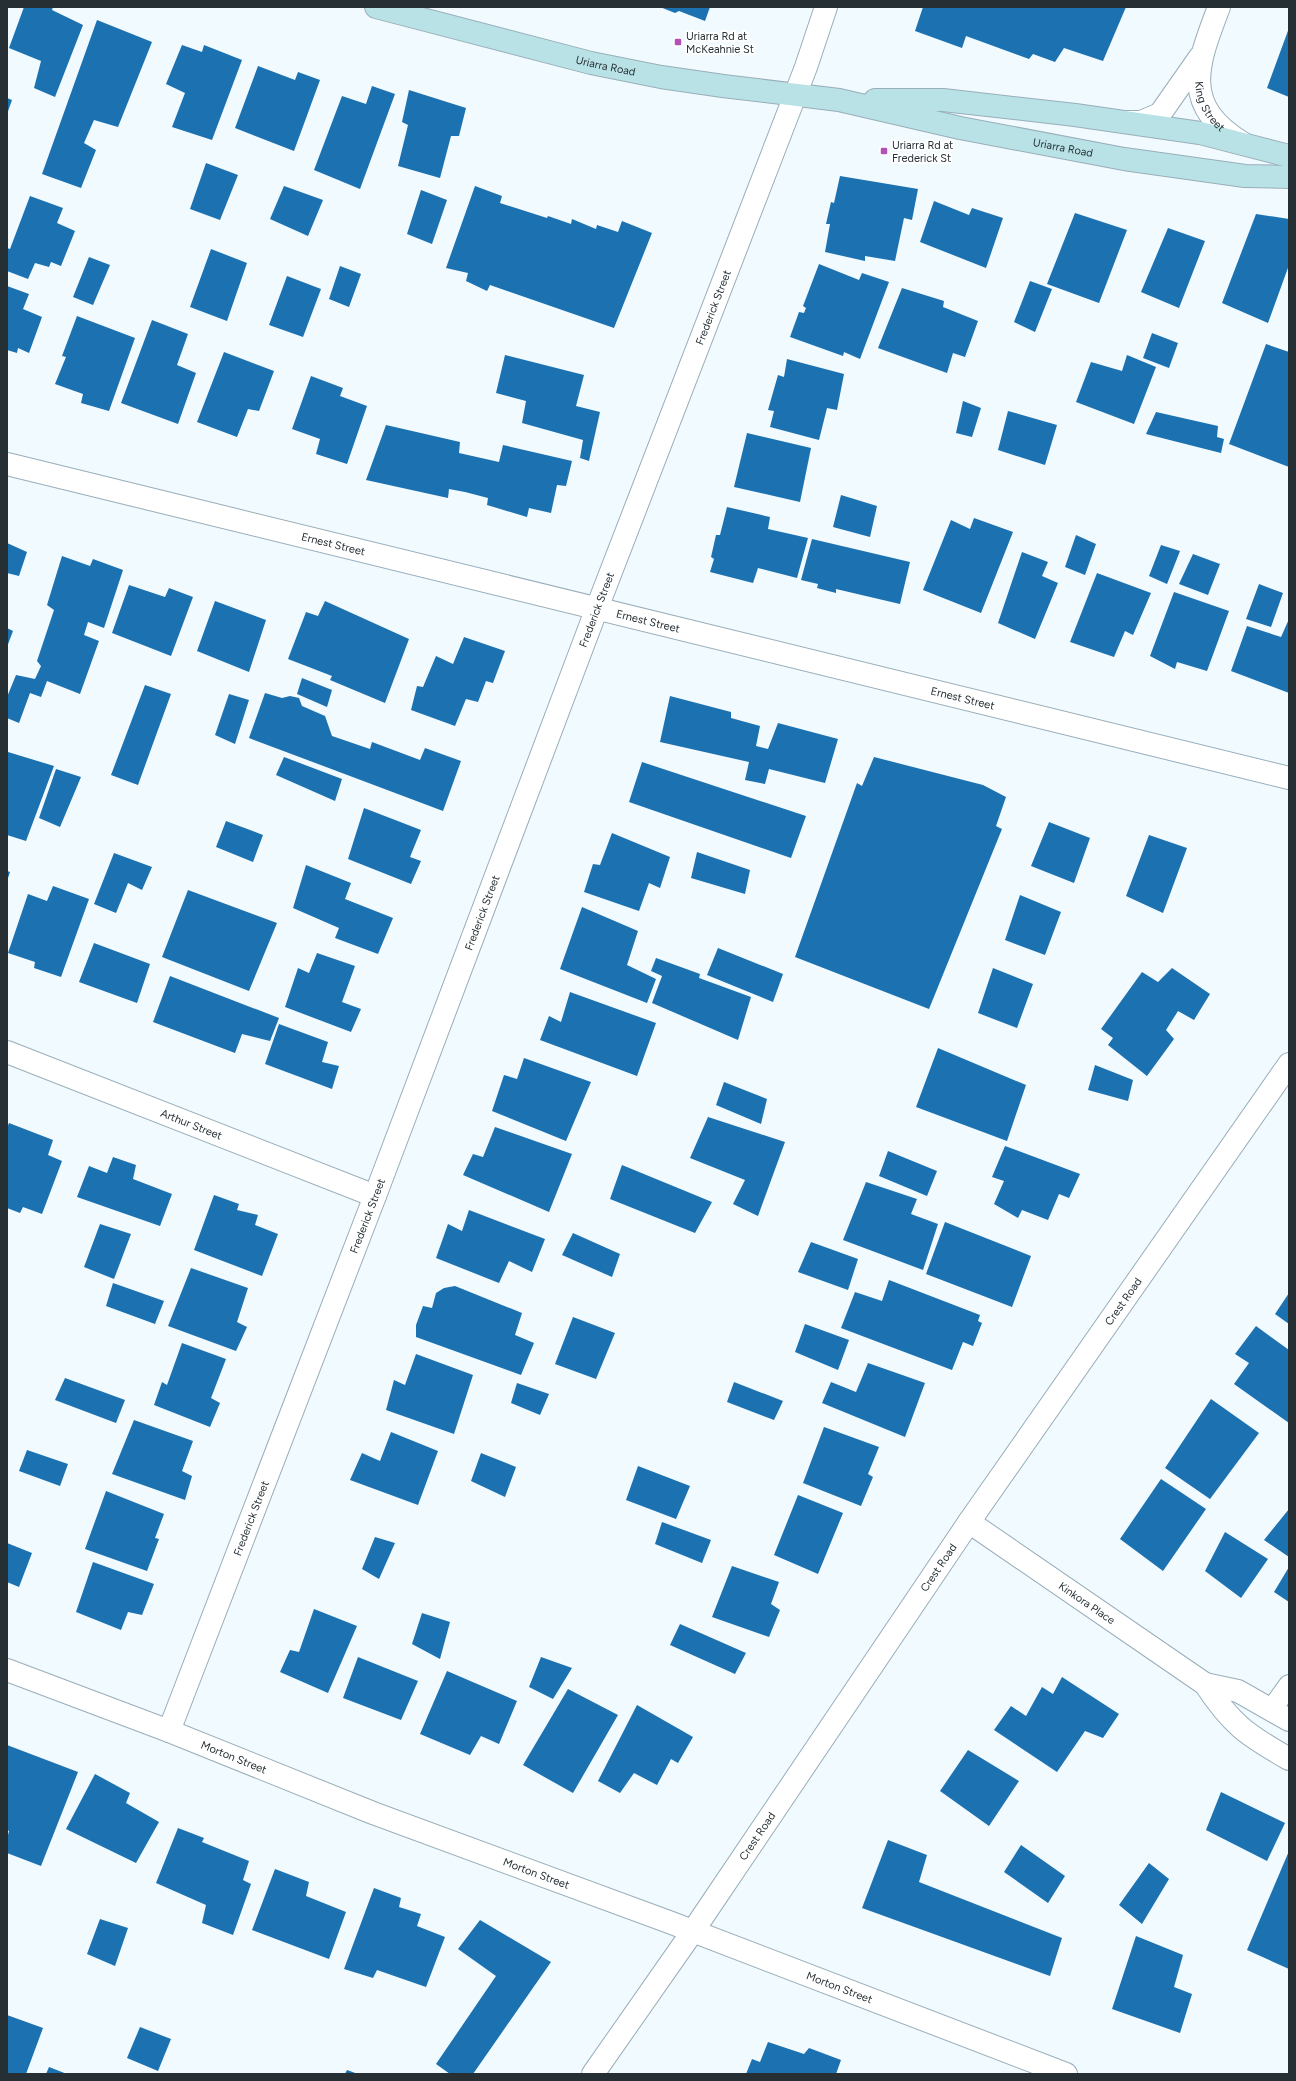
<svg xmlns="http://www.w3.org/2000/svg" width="1296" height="2081" viewBox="0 0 1296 2081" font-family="Figtree,sans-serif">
<rect width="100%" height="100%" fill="#f1faff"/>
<path fill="#1c71b0" d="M24 7H53L52 10 83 25 55 97 34 88 41 61 9 48Z
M660 7H710L705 21 679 11 675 13Z
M923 7H1126L1103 61 1064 48 1055 62 1033 54 1029 59 966 36 962 48 915 31Z
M97 20 152 42 118 127 94 120 84 143 96 150 81 188 42 174Z
M1289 28V97L1267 88Z
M182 45 202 52 204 45 242 60 212 140 172 127 185 93 166 84Z
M258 66 295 80 298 72 320 80 294 151 235 128Z
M372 86 395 94 360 189 314 170 342 96 366 104Z
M409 90 466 108 459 136H451L440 178 398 166 408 125 402 122Z
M7 98 12 100 7 114Z
M206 163 238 175 220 220 190 209Z
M840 176 918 189 912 220 904 218 895 261 865 256V261L825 252 830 224H826L831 202 834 203Z
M284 186 323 200 308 236 270 219Z
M475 186 502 196 500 203 547 218 548 216 571 224 572 219 596 229 597 225 618 232 622 221 652 233 614 328 490 285 487 291 466 281 468 273 446 268Z
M421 190 447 200 432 244 407 234Z
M30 196 63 208 57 223 75 231 61 266 51 262 49 267 35 263 28 279 7 271V248L10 249Z
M934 201 969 215 972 208 1003 218 986 268 920 242Z
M1075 213 1127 230 1099 303 1047 284Z
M1256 214 1289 219V265L1268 323 1222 303Z
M1168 228 1205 241 1179 308 1141 292Z
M211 249 247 263 227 321 190 307Z
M89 257 110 265 93 305 73 297Z
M819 264 859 280 862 273 889 282 860 359 844 352 843 356 790 337 799 312 804 313 806 308 803 306Z
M340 266 361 274 349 307 329 299Z
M287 276 321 289 303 337 269 325Z
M1030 281 1052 289 1035 332 1014 322Z
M7 286 29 294 23 309 42 317 29 353 18 348 17 353 7 350Z
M902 288 944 301 943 307 978 321 965 357 953 353 947 373 878 348Z
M77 316 135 338 109 411 81 403 83 394 55 384 66 357 62 356Z
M152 320 188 334 177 365 196 373 178 424 121 403Z
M1152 333 1178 343 1169 368 1143 358Z
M1266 344 1289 352V467L1229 444Z
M224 352 274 371 259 411 248 409 237 437 197 422Z
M505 355 584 375 576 406 600 412 589 461 580 458 583 440 522 423 526 401 496 393Z
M1127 355 1156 367 1134 424 1076 402 1091 362 1122 371Z
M787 359 844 374 837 410 827 408 819 440 770 427 774 411 768 410 778 375 784 377Z
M311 376 343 388 340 396 367 406 347 464 316 454 320 439 292 429Z
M963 401 981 408 972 437 956 433Z
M1008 411 1057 425 1045 465 998 450Z
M1156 412 1218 426 1217 437 1224 439 1221 453 1146 434Z
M386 425 460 442 459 453 499 462 503 445 572 461 566 486 557 485 551 513 529 508 527 517 487 505 488 498 465 492 449 489 448 498 366 480Z
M747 433 811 448 800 502 734 487Z
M841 495 877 506 870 537 833 527Z
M727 507 770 517 768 529 808 538 797 578 758 568 753 583 710 572 714 559 711 557 716 535H720Z
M974 518 1013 532 981 613 923 590 951 520 970 529Z
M1076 535 1096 544 1085 575 1065 567Z
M812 539 910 562 900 604 836 589V593L817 588 818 584 801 580Z
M7 543 27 552 19 576 7 573Z
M1161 545 1180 551 1167 584 1149 576Z
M1022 552 1048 562 1042 576 1058 583 1035 639 998 623Z
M1193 554 1220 564 1208 595 1179 584Z
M62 556 90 566 93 559 123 570 104 628 88 622 84 635 99 641 80 694 47 681 41 697 30 693 19 723 7 718V697L16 675 35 679 41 666 37 661 54 610 47 605Z
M1097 573 1151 593 1133 635 1125 631 1114 657 1070 642Z
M1259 584 1283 593 1271 627 1246 619Z
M129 585 165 597 169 588 193 597 171 656 112 633Z
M1174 592 1229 611 1207 671 1177 662 1175 669 1150 656Z
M215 601 266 620 249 672 197 651Z
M325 601 409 639 385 703 330 680 332 676 288 659 306 612 318 616Z
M1289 619V693L1231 671 1247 626 1281 637Z
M7 628 13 631 7 647Z
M464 637 505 651 493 683 486 681 478 702 466 699 455 726 411 710 417 686 423 687 436 656 453 664Z
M302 678 332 690 327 707 297 694Z
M145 685 171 694 138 785 111 775Z
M265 693 282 698 290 696 299 698 302 706 325 716 332 736 370 749 372 742 420 760 425 748 461 761 443 811 249 738Z
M229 694 249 700 235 744 215 735Z
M670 696 731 712V718L760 726 756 746 768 749 778 723 838 739 825 783 769 769 765 784 745 780 749 762 660 742Z
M8 752 54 766 26 841 7 835Z
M284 757 342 779 335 801 276 775Z
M874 757 983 785 1006 797 996 826 1002 829 929 1009 795 957 857 783 862 786Z
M642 762 806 816 791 858 629 802Z
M56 769 81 777 60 827 39 818Z
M364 808 421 830 410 857 421 861 411 884 348 859Z
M226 821 263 835 253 862 216 847Z
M1049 822 1090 838 1074 883 1031 866Z
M612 833 670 857 660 888 649 883 639 911 584 892 593 864 600 865Z
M1149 835 1187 848 1163 913 1126 896Z
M697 852 750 870 745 894 691 878Z
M114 853 152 867 142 890 128 883 116 913 94 904Z
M306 865 351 883 345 899 393 918 378 954 335 938 339 928 293 908Z
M7 871 10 872 7 881Z
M53 886 89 899 61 977 34 968 35 962 8 953 28 894 47 901Z
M188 890 277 923 249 991 162 957Z
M1020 895 1061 912 1045 955 1005 940Z
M582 907 638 931 627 965 656 979 647 1003 560 969Z
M94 943 150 964 137 1003 79 982Z
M718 948 783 974 773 1002 707 975Z
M317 953 355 966 342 1002 361 1009 351 1032 285 1007 298 968 309 973Z
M656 958 700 974 699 978 751 997 738 1040 652 1003 662 976 651 971Z
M993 968 1033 984 1017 1028 978 1013Z
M1172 968 1210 994 1194 1020 1178 1011 1166 1030 1174 1039 1147 1076 1108 1045 1113 1038 1101 1029 1142 972 1158 982Z
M170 976 279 1018 270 1041 242 1034 235 1053 153 1022Z
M570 992 656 1023 637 1076 540 1040 549 1016 561 1022Z
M279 1024 328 1042 322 1062 339 1066 332 1089 265 1064Z
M938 1048 1026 1085 1007 1141 916 1107Z
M524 1058 591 1082 566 1141 492 1111 504 1075 517 1079Z
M1095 1065 1133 1080 1128 1101 1088 1090Z
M724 1082 767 1099 761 1124 716 1105Z
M708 1117 785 1142 758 1216 733 1204 745 1180 690 1158Z
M9 1123 53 1140 48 1155 62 1161 42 1214 23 1207 20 1213 7 1208V1128Z
M495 1127 572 1154 549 1212 463 1175 473 1154 483 1157Z
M1005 1146 1080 1174 1069 1198 1059 1194 1048 1220 1022 1210 1018 1218 994 1204 1004 1181 992 1177Z
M888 1151 937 1171 927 1196 879 1176Z
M113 1157 136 1165 133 1179 172 1194 160 1226 77 1197 89 1166 107 1173Z
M622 1165 712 1202 695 1233 610 1199Z
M866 1182 917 1199 911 1214 938 1224 923 1270 843 1240Z
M214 1195 239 1204 237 1210 258 1215 255 1225 278 1234 262 1276 194 1250Z
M469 1210 545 1239 532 1272 509 1261 499 1283 436 1258 448 1224 462 1231Z
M945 1222 1031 1256 1012 1307 926 1274Z
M100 1224 131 1234 114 1279 84 1267Z
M573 1233 620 1254 612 1277 562 1255Z
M811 1242 858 1259 848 1290 798 1272Z
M191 1268 248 1288 237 1322 247 1327 236 1351 168 1326Z
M889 1280 980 1315 978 1321 982 1323 973 1346 963 1342 952 1370 841 1328 855 1292 882 1301Z
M113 1283 164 1301 155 1324 106 1306Z
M455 1286 522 1313 515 1335 534 1343 521 1375 416 1337V1325L423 1306 432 1308 436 1293 444 1288Z
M1289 1293V1324L1275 1314Z
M573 1317 615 1333 596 1379 555 1364Z
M805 1324 849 1340 838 1370 795 1352Z
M1256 1326 1289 1350V1423L1234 1384 1249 1363 1235 1354Z
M182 1343 226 1359 211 1398 220 1403 210 1427 154 1405 162 1382 167 1385Z
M416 1354 473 1375 454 1434 386 1410 394 1380 405 1385Z
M868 1363 925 1383 905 1437 822 1403 831 1382 856 1392Z
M65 1378 125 1400 116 1423 55 1400Z
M734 1382 783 1401 774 1420 727 1402Z
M517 1383 549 1394 540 1415 511 1403Z
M1211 1399 1259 1433 1210 1499 1165 1468Z
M134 1420 193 1441 182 1471 192 1476 185 1500 112 1474Z
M824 1427 879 1447 868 1474 873 1477 861 1506 803 1483Z
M391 1432 438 1451 418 1505 350 1480 362 1453 380 1461Z
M27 1450 68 1464 60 1486 19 1471Z
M481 1453 516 1467 505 1497 471 1481Z
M638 1466 690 1486 676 1519 626 1500Z
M1161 1479 1206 1509 1163 1571 1120 1539Z
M106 1491 164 1514 155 1538 159 1539 147 1571 85 1549Z
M798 1495 843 1513 818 1574 774 1555Z
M1289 1509V1557L1264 1540Z
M662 1522 711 1540 702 1563 655 1544Z
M1225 1532 1268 1559 1241 1598 1205 1571Z
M375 1537 395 1543 379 1579 362 1569Z
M7 1543 32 1553 19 1587 7 1582Z
M93 1562 154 1584 142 1615 128 1612 121 1630 76 1612Z
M732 1566 779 1582 771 1604 780 1610 769 1637 712 1617Z
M1289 1567V1602L1274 1592Z
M314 1609 357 1626 328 1693 280 1672 290 1650 299 1652Z
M422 1613 450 1622 440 1659 412 1644Z
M680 1624 746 1653 735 1674 670 1645Z
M358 1657 418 1681 401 1720 343 1698Z
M541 1657 572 1668 553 1699 529 1687Z
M447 1671 517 1701 499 1744 481 1736 470 1755 420 1734Z
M1062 1677 1119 1714 1103 1738 1085 1731 1057 1772 994 1730 1011 1706 1026 1716 1042 1687 1053 1694Z
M568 1689 618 1715 573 1793 523 1765Z
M637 1705 693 1737 678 1763 671 1759 657 1785 634 1773 620 1793 598 1781Z
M7 1745 78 1772 41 1866 7 1853V1839L9 1831 7 1830Z
M968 1750 1019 1781 989 1826 940 1791Z
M95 1774 130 1793 126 1803 159 1822 136 1863 66 1829Z
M1221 1792 1285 1823 1267 1861 1206 1830Z
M178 1828 204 1838 202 1842 249 1861 243 1880 251 1884 233 1935 202 1923 206 1905 156 1883Z
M888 1840 927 1855 919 1882 1062 1938 1050 1976 862 1908Z
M1021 1845 1065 1876 1048 1903 1004 1872Z
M1289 1851V1969L1247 1950Z
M1149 1863 1169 1879 1142 1924 1119 1905Z
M275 1869 309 1882 306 1896 346 1912 329 1959 252 1930Z
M374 1888 401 1898 399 1907 421 1914 417 1926 445 1937 426 1987 377 1970 373 1978 344 1969Z
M100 1919 128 1928 115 1966 87 1954Z
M480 1920 551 1962 473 2074H450L436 2064 496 1976 458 1949Z
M1136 1936 1183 1955 1174 1987 1192 1994 1180 2033 1112 2009Z
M7 2015 43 2028 26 2074H7Z
M140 2027 171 2039 158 2071 127 2058Z
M768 2042 804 2054 809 2048 841 2060 836 2074H746L752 2059 760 2062Z
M49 2067 67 2074H46Z
M347 2070 358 2074H345Z"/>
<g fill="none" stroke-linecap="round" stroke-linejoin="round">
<g stroke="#98aeb9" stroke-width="22">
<path id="service" d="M1271 1710 1289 1685"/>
</g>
<g stroke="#98aeb9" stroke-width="24">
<g id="minor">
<path id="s1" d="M1219 7C1197 65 1180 106 1244 144"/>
<path d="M1129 122H1141L1160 114 1200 57"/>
<path id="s2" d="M7 464 1289 778"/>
<path id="s3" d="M7 1052 375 1196"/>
<path id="s4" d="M969 1522 1205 1684C1232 1725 1247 1735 1289 1759"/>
<path d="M1205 1684 1238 1691 1289 1720"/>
<path id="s5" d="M169 1731 375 1196 597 608 806 67 826 7"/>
<path id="s6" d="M593 2074 693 1931 969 1522 1289 1064"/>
</g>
</g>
<g stroke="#98aeb9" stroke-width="24">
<g id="tertiary">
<path id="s7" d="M7 1670 169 1731 373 1813 669 1922 1066 2074"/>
</g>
</g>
<g stroke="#98aeb9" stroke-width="24">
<g id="secondary">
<path id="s8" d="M376 7 591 63 661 77 723 86 839 100 960 128 1124 159 1245 176 1289 177"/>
<path d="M875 100H943L1075 115 1200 133 1289 156"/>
</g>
</g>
<use href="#service" stroke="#fff" stroke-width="20"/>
<use href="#minor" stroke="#fff" stroke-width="22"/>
<use href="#tertiary" stroke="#fff" stroke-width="22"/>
<use href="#secondary" stroke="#b9e2e6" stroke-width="22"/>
</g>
<g fill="#b550b6" stroke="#fff" stroke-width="1.5">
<rect x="674" y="38" width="8" height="8" rx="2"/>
<rect x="880" y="147" width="8" height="8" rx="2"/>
</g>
<g text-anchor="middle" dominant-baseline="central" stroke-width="4" stroke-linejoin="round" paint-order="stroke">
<g font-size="11" fill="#263034" stroke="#fff" text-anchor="start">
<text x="686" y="36">Uriarra Rd at<tspan x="686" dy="13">McKeahnie St</tspan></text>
<text x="892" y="145">Uriarra Rd at<tspan x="892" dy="13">Frederick St</tspan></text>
</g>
<g font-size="11" fill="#263034" stroke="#fff">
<text stroke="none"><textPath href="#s8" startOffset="237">Uriarra Road</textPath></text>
<text stroke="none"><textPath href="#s1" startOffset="105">King Street</textPath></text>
<text stroke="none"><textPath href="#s8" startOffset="702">Uriarra Road</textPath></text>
<text stroke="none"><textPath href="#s5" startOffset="1524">Frederick Street</textPath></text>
<text stroke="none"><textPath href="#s2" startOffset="336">Ernest Street</textPath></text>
<text stroke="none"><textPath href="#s5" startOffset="1200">Frederick Street</textPath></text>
<text stroke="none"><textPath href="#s2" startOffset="660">Ernest Street</textPath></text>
<text stroke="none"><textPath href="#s2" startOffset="984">Ernest Street</textPath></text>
<text stroke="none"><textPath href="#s5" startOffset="876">Frederick Street</textPath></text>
<text stroke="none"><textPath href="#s3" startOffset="198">Arthur Street</textPath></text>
<text stroke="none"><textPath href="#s5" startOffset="552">Frederick Street</textPath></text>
<text stroke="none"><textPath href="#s6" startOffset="937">Crest Road</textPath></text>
<text stroke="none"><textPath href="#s5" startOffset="228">Frederick Street</textPath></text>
<text stroke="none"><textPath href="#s6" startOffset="613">Crest Road</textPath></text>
<text stroke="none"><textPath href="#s4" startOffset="143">Kinkora Place</textPath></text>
<text stroke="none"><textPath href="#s7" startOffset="243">Morton Street</textPath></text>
<text stroke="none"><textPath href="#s6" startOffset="289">Crest Road</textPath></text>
<text stroke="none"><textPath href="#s7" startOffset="567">Morton Street</textPath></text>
<text stroke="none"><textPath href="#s7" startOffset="891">Morton Street</textPath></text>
</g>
</g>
<rect width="1296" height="2081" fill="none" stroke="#263034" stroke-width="16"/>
</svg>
